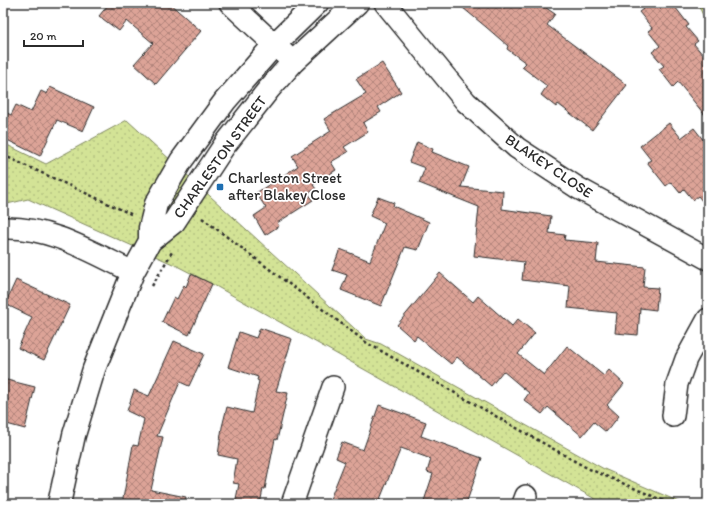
<svg xmlns="http://www.w3.org/2000/svg" width="711" height="507" viewBox="0 0 711 507" font-family="Itim,sans-serif">
<defs>
<pattern id="park-dots" width="8" height="8" patternUnits="userSpaceOnUse"><rect width="8" height="8" fill="#d3e396"/><path d="M2 2h.1M6 6h.1" fill="none" stroke="#b5c381" stroke-width="1.8" stroke-linecap="round"/></pattern>
<pattern id="building-cross-hatch" width="8" height="8" patternUnits="userSpaceOnUse"><rect width="8" height="8" fill="#dca397"/><path d="M0 0l8 8M0 8l8-8" fill="none" stroke="#b3857b"/></pattern>
</defs>
<rect width="100%" height="100%" fill="#fff"/>
<filter id="ink" filterUnits="userSpaceOnUse"><feTurbulence type="fractalNoise" baseFrequency=".025" numOctaves="2"/><feDisplacementMap in="SourceGraphic" scale="8" xChannelSelector="R" yChannelSelector="G"/><feConvolveMatrix kernelMatrix="1 2 1 2 8 2 1 2 1" color-interpolation-filters="sRGB"/></filter>
<g filter="url(#ink)">
<path fill="url(#park-dots)" stroke="#7f8760" d="M697 3H708V25Z
M127 120 366 339 381 344 604 469 684 504H604L212 284 175 265 28 199 3 205V143L46 164Z"/>
<path fill="url(#building-cross-hatch)" stroke="#2b2b2b" d="M106 3H169L201 31 156 84 134 64 153 43 127 21 119 31 99 16 108 5Z
M457 3H539L555 14 547 25 627 85 592 130 558 104 556 107 541 95 547 86 522 67 526 63 507 49 508 46 486 27Z
M651 3H672L689 25 686 27 698 41 694 44 708 61V119L678 82 673 87 659 69 664 66 652 52 660 46 648 31 652 28 639 12Z
M382 63 401 92 378 107 381 112 363 123 368 132 344 147 348 152 331 162 336 170 313 185 316 189 308 193 313 200 277 223 279 226 265 235 254 216 266 208 256 193 298 166 292 156 331 131 324 119 366 94 356 79Z
M50 87 94 107 83 131 57 120 40 156 3 138V111L11 115 16 105 31 112 41 91 47 94Z
M669 123 681 138 694 128 708 146V208L698 196 693 200 684 189 680 193 671 182 666 186 647 162 651 160 640 146Z
M417 142 433 149 432 152 469 167 461 187 503 191 502 209 551 216 549 233 565 235 564 240 598 243 596 262 645 267 643 287 658 288 656 310 640 308 638 335 615 333 617 313 568 308 570 286 522 280 524 262 474 256 479 207 419 183 425 168 409 162Z
M378 197 394 203 393 206 429 222 418 250 405 247 381 306 341 290 347 275 332 270 340 249 370 261 385 223 370 216Z
M440 273 473 302 478 296 512 326 518 319 535 333 518 354 544 375 567 346 604 376 609 370 624 384 607 405 619 416 606 432 594 422 582 436 548 407 542 414 524 400 529 393 503 371 491 386 457 357 451 364 417 336 414 340 397 325Z
M191 274 212 284 189 335 162 322 174 297 177 299 184 285 186 287Z
M16 280 70 305 44 360 18 348 32 317 5 304Z
M260 328 292 339 276 391 288 393 277 440 275 439 265 489H263L260 504H235L239 484 233 483 237 459 218 455 222 427 227 407 252 413 259 381 257 380 258 377 228 367 239 332 256 338Z
M174 341 204 354 189 386 180 382 157 436 163 437 151 490 186 497 185 504H122L133 445 138 446 144 419 127 411 134 390 149 396Z
M3 379 35 387 25 429 3 423Z
M379 405 426 422 421 436 482 458 466 504H423L433 474 427 472 431 459 401 448 378 504H328L345 462 336 458 342 442 363 450Z"/>
<g fill="none" stroke-linecap="round" stroke-linejoin="round">
<g stroke="#2b2b2b" stroke-width="24">
<path id="minor" d="M230 3 293 62
M385 3 466 102 517 148 578 188 708 259
M3 228C50 226 93 253 133 272
M673 416 677 384 686 359 708 319
M292 504 333 387
M523 504 526 496"/>
</g>
<g stroke="#2b2b2b" stroke-width="25">
<path id="tertiary" d="M150 241V228L156 204 181 161 225 101 274 45 317 3
M59 504 74 435 94 369 133 272 150 241 174 222 224 146 269 89 293 62 357 3"/>
</g>
<path stroke="#2b2b2b" stroke-width="2.5" stroke-dasharray="3 3" stroke-linecap="butt" d="M3 155 133 215
M202 218 367 343 587 468 671 504
M152 286 172 252"/>
<use href="#minor" stroke="#fff" stroke-width="21"/>
<use href="#tertiary" stroke="#fff" stroke-width="22"/>
</g>
</g>
<rect fill="#1f6fb2" stroke="#fff" stroke-width="1.5" x="216" y="183" width="8" height="8" rx="2"/>
<g text-anchor="middle" dominant-baseline="central" stroke-width="3.5" stroke-linejoin="round" paint-order="stroke">
<g font-size="15" fill="#2b2b2b" stroke="#fff">
<text transform="translate(220 157) rotate(-54)">CHARLESTON STREET</text>
<text transform="translate(549 166) rotate(34)">BLAKEY CLOSE</text>
</g>
<g font-size="15" fill="#2b2b2b" stroke="#fff" text-anchor="start">
<text x="228" y="178">Charleston Street<tspan x="228" dy="17">after Blakey Close</tspan></text>
</g>
</g>
<rect width="711" height="507" fill="none" stroke="#fff" stroke-width="16"/>
<rect x="8" y="8" width="695" height="491" fill="none" stroke="#2b2b2b" stroke-width="1.5" filter="url(#ink)"/>
<path d="M24 40v6h59v-6" fill="none" stroke="#2b2b2b" stroke-width="2"/>
<text x="30" y="40" font-size="12" fill="#2b2b2b" stroke="#ffffff" stroke-width="3" paint-order="stroke">20 m</text>
</svg>
